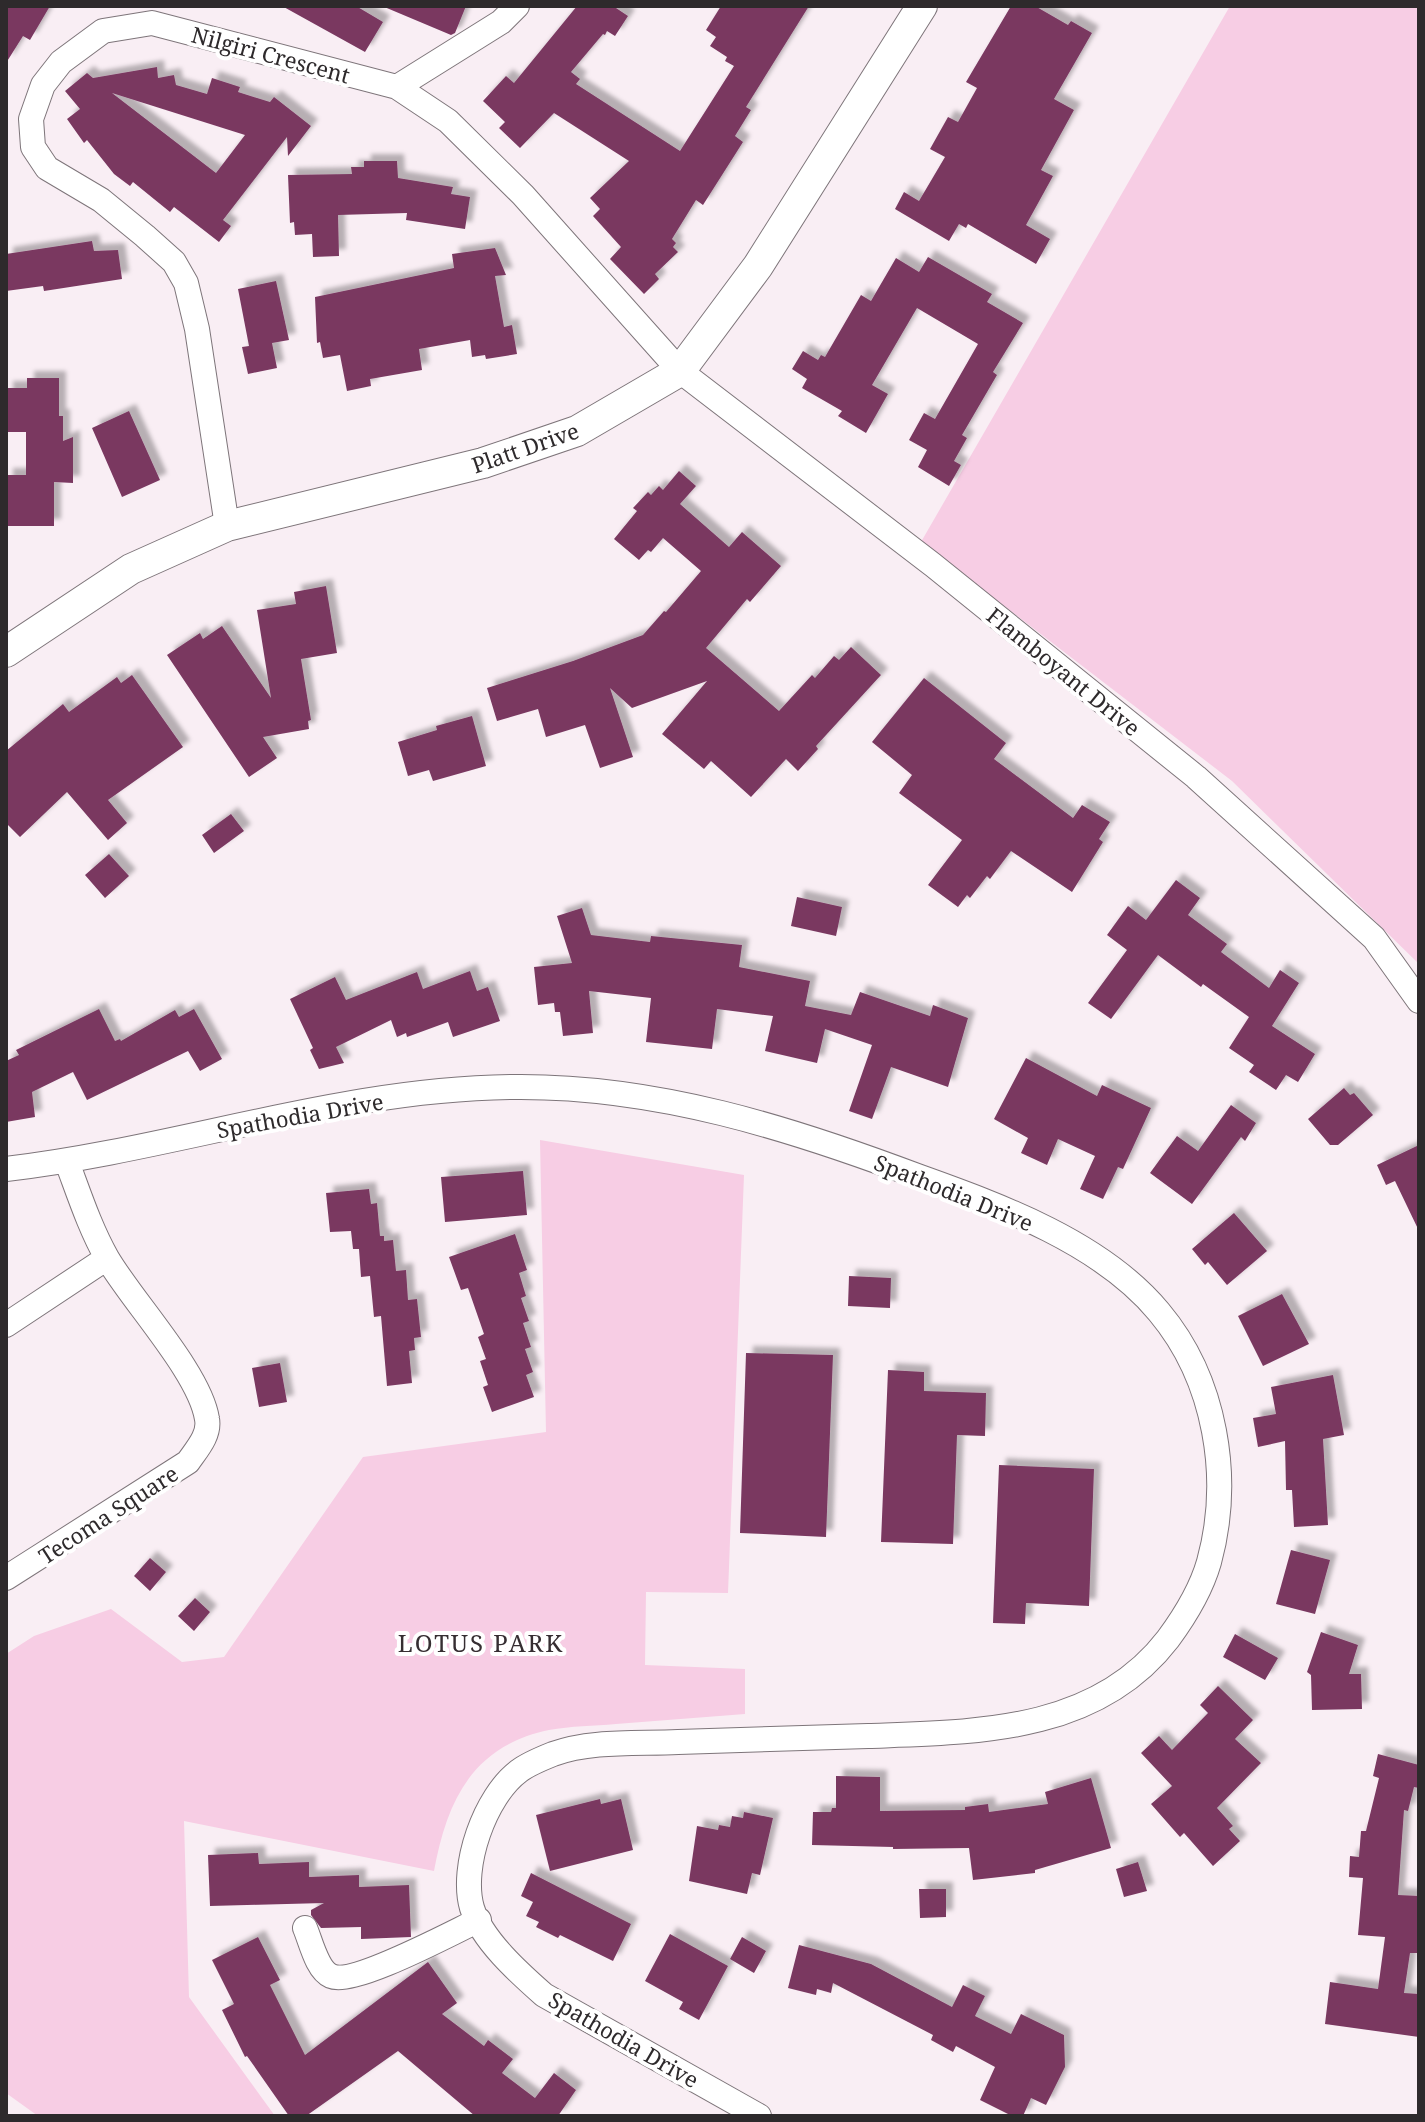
<svg xmlns="http://www.w3.org/2000/svg" width="1425" height="2122" viewBox="0 0 1425 2122" font-family="'Noto Serif',serif">
<defs>
<filter id="shadow"><feDropShadow dx="7" dy="-7" stdDeviation="2" flood-color="#0004"/></filter>
</defs>
<rect width="100%" height="100%" fill="#f9eef4"/>
<path fill="#f7cde4" d="M1230 6H1419V964L1232 781 921 542Z
M540 1140 744 1175 728 1593 646 1592 645 1665 745 1669V1714C702 1717 659 1721 616 1724 594 1726 571 1726 549 1730 472 1746 447 1801 434 1871L184 1821 189 1997 275 2116H38L6 2093V1654L34 1636 111 1609 182 1662 224 1657 363 1457 546 1432Z"/>
<path fill="#7a3861" fill-rule="evenodd" filter="url(#shadow)" d="M6 6H50L30 40 23 36 6 63Z
M282 6H356L383 22 365 52Z
M382 6H466L455 33 451 35Z
M577 6H613L628 16 615 36 607 31 605 35 603 34 571 72 580 79 576 84 680 151 734 66 725 61 727 57 710 46 716 37 706 30 721 6H809L746 107 751 110 735 136 743 142 703 205 696 200 672 239 676 243 673 247 678 252 655 274 659 279 644 294 610 259 621 247 593 216 600 209 590 198 629 161 554 113 520 148 499 128 505 122 483 101 506 76 514 83Z
M1011 6H1035L1068 25 1071 21 1092 33 1054 99 1074 110 1041 170 1053 176 1026 225 1050 239 1036 264 968 224 966 228 959 224 949 241 895 209 904 192 919 201 945 157 930 149 948 117 958 122 977 88 966 82Z
M157 67 158 78 174 75 176 85 207 94 212 78 240 87 238 92 270 102 274 97 311 126 288 156 287 137 223 220 231 226 219 242 174 207 170 212 133 182 130 186 114 174 87 140 84 143 67 119 80 109 65 91 87 73 93 78ZM112 93 245 135 216 173Z
M364 161H397L398 178 453 187 451 194 470 197 465 229 406 220 407 213 338 215 339 256 313 257 312 234 295 235 294 222 290 223 288 175 352 174 351 167H364Z
M92 241 94 251 118 250 122 279 44 291 43 286 6 291V254Z
M495 248 506 275 495 276 504 327 512 325 517 354 486 359 485 355 472 357 470 340 419 349 422 370 370 379 371 386 347 391 340 355 323 358 320 342 317 343 315 297 454 268 452 254Z
M928 257 992 294 987 302 1023 323 993 372 997 375 962 435 967 438 954 461 961 465 949 486 918 467 927 450 909 440 924 413 935 419 978 344 917 308 872 385 888 394 866 433 838 416 842 411 802 388 807 379 792 369 803 351 818 360 821 355 825 357 861 295 871 301 896 258 919 272Z
M276 281 289 340 272 343 277 368 248 374 242 347 249 346 238 289Z
M27 378H59V416H63V441L73 437V483L54 482V526H6V475H26V432H6V388H27Z
M129 411 160 480 122 497 92 428Z
M679 471 696 486 680 504 729 547 742 532 781 566 750 602 747 599 706 648 779 711 812 675 815 678 834 656 839 660 851 647 881 675 816 746 818 749 798 771 786 759 751 797 711 761 704 769 662 734 707 681 632 708 610 688 633 757 600 768 585 725 546 737 538 709 497 721 487 688 573 661 643 635 664 611 666 612 701 571 663 538 651 552 648 550 639 560 614 539 637 511 633 508 648 492 651 495 659 486 663 490Z
M326 586 337 653 301 659 311 720 308 721 309 729 263 737 277 758 249 777 167 655 200 633 203 639 222 626 271 698 257 610 296 604 294 592Z
M132 675 183 747 108 800 127 823 108 840 67 792 20 837 6 823V751L63 704 69 712 117 677 121 683Z
M924 678 1006 743 994 759 1073 818 1082 805 1110 822 1099 839 1103 842 1072 892 1011 851 990 879 987 876 970 898 967 895 958 907 928 885 962 840 899 793 912 775 872 742Z
M472 716 486 766 433 781 429 770 408 776 398 742 437 730 436 726Z
M231 814 244 831 214 853 202 835Z
M109 854 129 876 105 898 85 875Z
M1176 880 1200 898 1188 915 1227 944 1221 952 1269 988 1280 970 1299 983 1272 1026 1315 1054 1298 1082 1286 1075 1276 1090 1249 1072 1254 1065 1229 1048 1249 1017 1203 984 1201 987 1158 955 1111 1019 1088 1003 1127 950 1107 935 1128 906 1146 920Z
M797 897 842 907 836 936 791 926Z
M582 908 591 935 650 942 651 936 742 945 739 967 810 981 805 1006 851 1015 860 992 930 1016 933 1005 968 1018 948 1087 891 1067 872 1119 849 1111 872 1045 825 1029 817 1063 765 1051 773 1016 717 1009 712 1049 646 1042 651 998 589 991 593 1033 563 1036 560 1012H555L554 1003 538 1005 534 967 572 963 557 916Z
M470 971 477 991 488 987 500 1021 453 1037 448 1022 407 1037 406 1033 397 1037 391 1020 336 1047 344 1063 319 1069 310 1050 313 1048 290 999 335 977 346 1000 417 972 423 989Z
M99 1009 115 1041 120 1039 121 1041 175 1010 179 1017 194 1009 222 1059 200 1071 188 1051 87 1100 73 1072 32 1092 35 1117 6 1122V1061L19 1055 16 1050Z
M1026 1058 1097 1096 1102 1085 1151 1108 1123 1169 1118 1167 1103 1199 1080 1189 1095 1156 1058 1139 1047 1165 1021 1153 1028 1138 994 1119Z
M1344 1088 1350 1095 1354 1093 1373 1115 1338 1145H1330L1308 1119Z
M1231 1105 1256 1123 1245 1141 1241 1137 1192 1204 1150 1173 1177 1136 1198 1151Z
M1419 1145V1231L1395 1181 1386 1185 1377 1165Z
M523 1171 527 1215 445 1222 441 1177Z
M369 1189 371 1204 377 1203 380 1236H384V1241L393 1240 396 1271 406 1270 408 1300 417 1299 421 1337 414 1338 415 1350 409 1351 412 1383 387 1386 381 1316 374 1317 370 1276 361 1277 359 1249H353L351 1231 330 1232 326 1193Z
M1234 1213 1267 1251 1227 1285 1208 1262 1205 1265 1192 1249Z
M515 1234 527 1270 519 1273 526 1296 521 1298 529 1321 523 1323 531 1347 525 1349 533 1372 526 1375 534 1397 492 1412 483 1387 488 1385 480 1361 486 1359 478 1337 484 1334 468 1288 461 1290 449 1257Z
M849 1276 891 1278 890 1308 848 1306Z
M1282 1294 1309 1344 1263 1366 1238 1316Z
M746 1353 833 1355 826 1537 740 1533Z
M280 1363 287 1402 259 1407 252 1368Z
M888 1370 924 1372V1391L986 1393 985 1436 957 1435 953 1544 881 1542Z
M1333 1375 1344 1435 1323 1439 1328 1525 1294 1527 1292 1490H1286L1285 1441 1258 1447 1253 1418 1276 1414 1271 1387Z
M999 1465 1094 1469 1089 1606 1026 1603 1025 1624 993 1623Z
M1291 1550 1330 1560 1315 1614 1276 1604Z
M150 1558 166 1572 150 1591 134 1576Z
M195 1598 210 1612 194 1631 178 1616Z
M1321 1632 1358 1645 1349 1674H1361L1362 1709 1312 1710 1311 1675 1307 1672Z
M1235 1634 1278 1658 1265 1680 1223 1657Z
M1218 1686 1253 1720 1235 1739 1261 1763 1217 1808 1233 1826 1229 1829 1240 1841 1213 1866 1184 1833 1180 1837 1151 1804 1172 1786 1141 1753 1159 1736 1172 1750 1208 1713 1200 1705Z
M1378 1754 1419 1765V1788L1414 1787 1408 1811 1404 1810 1398 1895 1419 1896V1953H1410L1404 1993 1419 1994V2037L1325 2024 1330 1982 1378 1989 1385 1937 1358 1935 1363 1878 1349 1877 1350 1856 1359 1857 1361 1831H1366L1379 1778 1373 1776Z
M836 1776 880 1777V1811L965 1810V1807L988 1804 989 1812 1048 1804 1045 1792 1091 1778 1111 1848 1035 1870V1873L973 1880 969 1848 893 1849V1847L812 1845 813 1812H831L832 1808H836Z
M600 1799 601 1804 621 1799 633 1850 550 1871 536 1815Z
M744 1812 773 1818 760 1875 752 1873 747 1894 689 1881 697 1826 718 1830 719 1825 730 1827 732 1816 743 1818Z
M258 1853 259 1864 309 1862V1877L359 1875V1887L409 1885 411 1937 361 1939V1927L321 1928 311 1915V1910L324 1903 210 1906 208 1855Z
M1138 1862 1147 1891 1124 1897 1116 1869Z
M531 1873 631 1924 613 1961 560 1935 558 1938 536 1927 539 1922 526 1916 533 1902 521 1896Z
M919 1889H946V1917L920 1918Z
M670 1934 728 1966 699 2020 679 2009 683 2002 645 1981Z
M258 1937 280 1980 270 1985 305 2055 428 1962 457 2003 442 2014 484 2046 488 2040 513 2059 502 2073 535 2098 554 2073 576 2090 558 2116H475L398 2051 306 2116H289L247 2056 245 2057 222 2010 234 2004 212 1960Z
M742 1937 766 1951 754 1973 730 1959Z
M799 1945 871 1964 952 2007 963 1985 985 1996 975 2016 1011 2034 1021 2014 1064 2035 1065 2067 1046 2105 1031 2098 1023 2116H1012L980 2100 995 2067 956 2046 953 2052 931 2040 933 2035 833 1983 831 1993 817 1989 816 1995 788 1988Z"/>
<g fill="none" stroke-linecap="round" stroke-linejoin="round">
<g stroke="#7e757a" stroke-width="26">
<path id="minor" d="M397 87 501 22 517 6
M227 526 197 329 186 283 174 262 145 236 101 200 47 168 33 147 31 119 43 85 61 62 103 31 152 23 397 87 448 121 523 195 680 371 933 565 1196 777 1374 938 1419 1001
M6 1169C177 1149 342 1088 516 1087 657 1086 790 1128 920 1177 1001 1206 1102 1243 1159 1312 1216 1380 1232 1478 1209 1562 1201 1590 1185 1616 1168 1639 1096 1733 976 1732 868 1736 804 1738 741 1740 678 1742 638 1744 591 1740 553 1754 543 1758 528 1764 519 1771 485 1796 460 1867 472 1908 482 1940 519 1973 544 1995L759 2116
M6 1325 107 1258
M6 1578 188 1462C197 1449 210 1435 207 1419 200 1373 132 1301 107 1258 90 1228 79 1194 67 1162
M305 1928C311 1942 317 1970 331 1976 354 1986 453 1932 479 1920"/>
</g>
<g stroke="#7e757a" stroke-width="32">
<path id="tertiary" d="M6 652 131 569 227 526 483 463 577 431 680 371 758 266 922 6"/>
</g>
<use href="#minor" stroke="#fff" stroke-width="24"/>
<use href="#tertiary" stroke="#fff" stroke-width="30"/>
</g>
<g text-anchor="middle" dominant-baseline="central" stroke-width="8" stroke-linejoin="round" paint-order="stroke">
<g font-size="22" fill="#2e2a2c" stroke="#fff">
<text transform="translate(271 54) rotate(15)">Nilgiri Crescent</text>
<text transform="translate(525 447) rotate(-19)">Platt Drive</text>
<text transform="translate(1064 671) rotate(39)">Flamboyant Drive</text>
<text transform="translate(300 1115) rotate(-10)">Spathodia Drive</text>
<text transform="translate(954 1192) rotate(22)">Spathodia Drive</text>
<text transform="translate(108 1514) rotate(-33)">Tecoma Square</text>
<text transform="translate(624 2039) rotate(30)">Spathodia Drive</text>
</g>
<g font-size="24" letter-spacing="2" fill="#362e32" stroke="#fff">
<text x="481" y="1642">LOTUS PARK</text>
</g>
</g>
<rect width="1425" height="2122" fill="none" stroke="#2e2a2c" stroke-width="16"/>
</svg>
